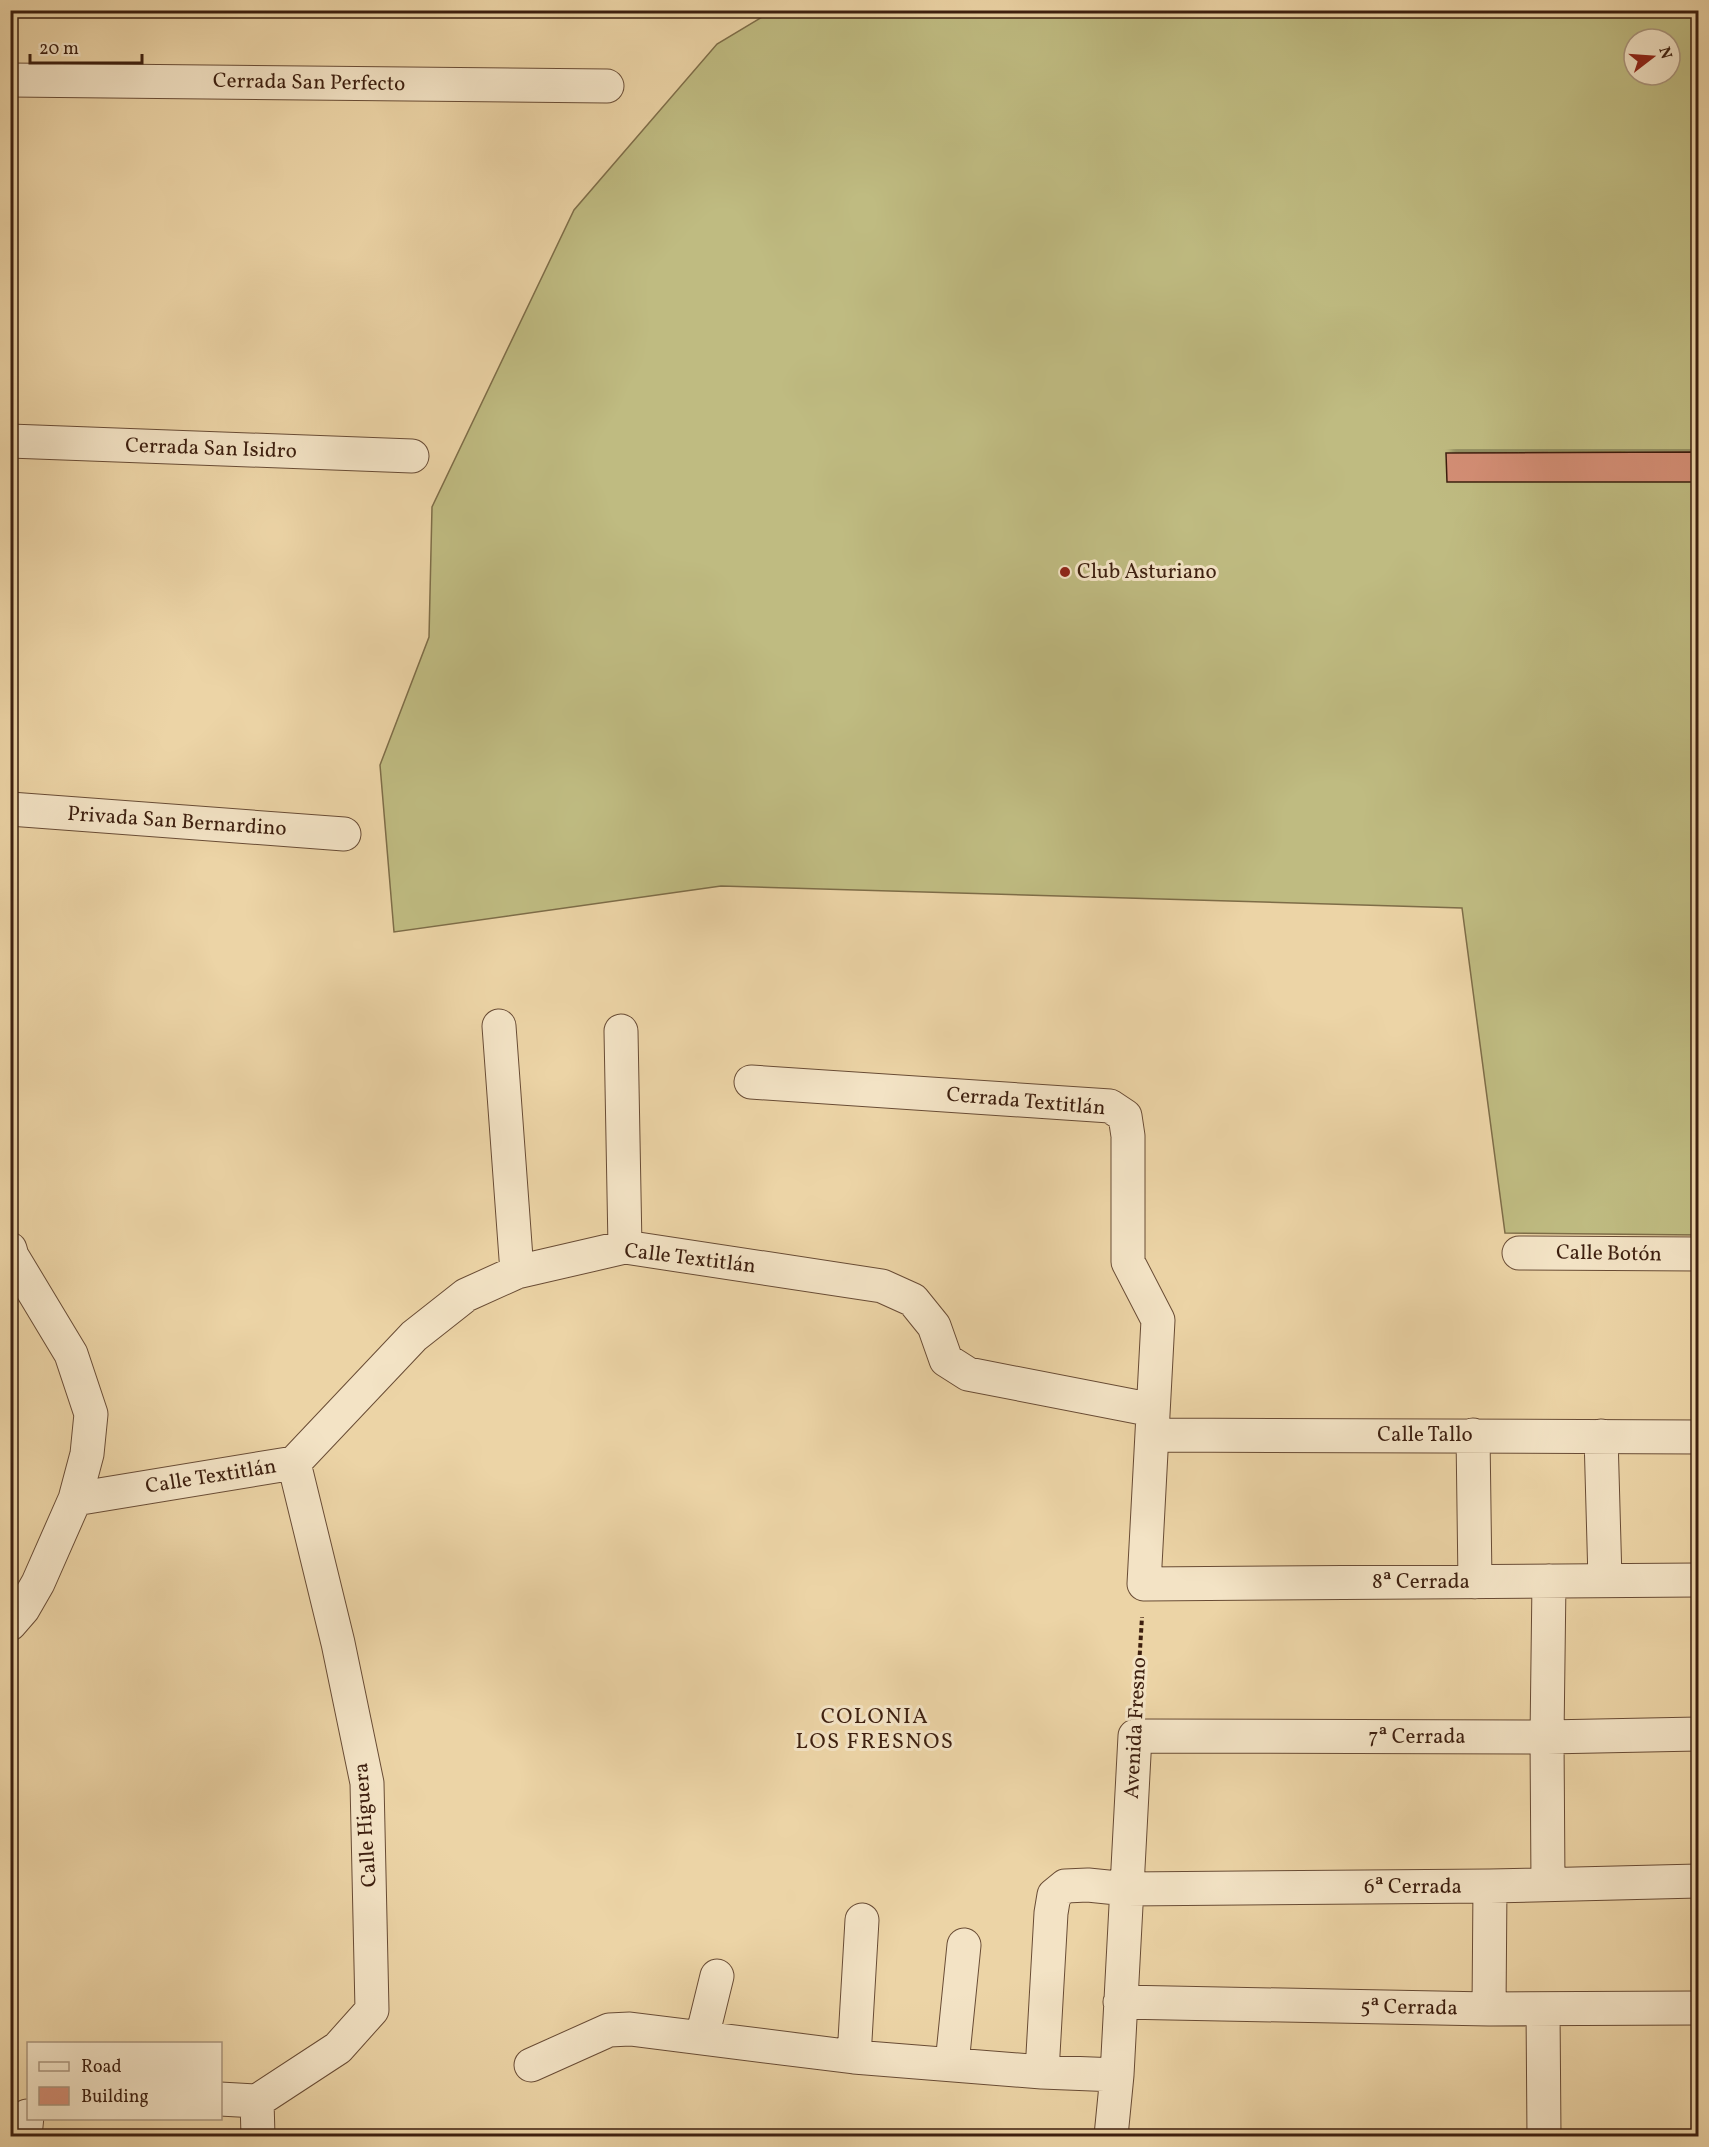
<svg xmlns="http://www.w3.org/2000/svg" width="1709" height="2147" viewBox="0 0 1709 2147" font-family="Vollkorn,serif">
<defs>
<filter id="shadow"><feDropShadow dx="5.5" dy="-5.5" stdDeviation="3" flood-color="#0004"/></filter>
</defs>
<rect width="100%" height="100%" fill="#ecd4a6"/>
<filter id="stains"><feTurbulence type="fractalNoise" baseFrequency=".00333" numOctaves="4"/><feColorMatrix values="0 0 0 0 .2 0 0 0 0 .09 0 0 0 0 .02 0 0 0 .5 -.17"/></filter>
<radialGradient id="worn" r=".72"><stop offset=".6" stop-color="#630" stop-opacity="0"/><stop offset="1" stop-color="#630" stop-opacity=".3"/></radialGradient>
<path fill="#bfbb81" stroke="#7e6d48" stroke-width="1.5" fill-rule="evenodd" d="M772 11H1698V1235L1505 1233 1462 908 721 886 394 932 380 765 429 637 432 507 574 210 717 44ZM1634 39H1670V75H1634Z"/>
<path fill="#d38e75" stroke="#3d1f0f" stroke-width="1.5" filter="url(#shadow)" d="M1698 452V482H1447L1446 453Z"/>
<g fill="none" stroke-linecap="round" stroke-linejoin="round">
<g stroke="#694c35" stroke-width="35">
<path id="minor" d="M10 80 607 86
M10 441 412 456
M10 809 344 834
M499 1026 517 1272
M621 1031 625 1247
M751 1082 1110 1106 1125 1116 1128 1136V1262L1158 1320 1144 1584 1698 1580
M10 1249 12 1256 71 1354 91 1414 87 1454 75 1499 38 1583 23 1609 10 1624
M1519 1253 1698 1254
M1152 1435 1698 1437
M1473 1435 1475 1582
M1601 1436 1605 1580
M75 1499 294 1463 414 1336 466 1295 517 1272 625 1247 882 1286 913 1300 934 1326 946 1360 968 1374 1153 1410
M1548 1884 1547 1737 1549 1581
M1120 2002 1489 2009 1698 2008
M1489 2009 1490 1886
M1543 2009 1544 2136
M702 2037 717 1976
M854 2057 862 1920
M952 2064 964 1945
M531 2065 609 2030 630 2029 854 2057 1042 2072
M1117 2075 1042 2072 1051 1913 1054 1895 1065 1886 1088 1885 1127 1889 1490 1886 1698 1881
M220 2099 257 2101 338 2048 372 2010 367 1783 338 1643 294 1463
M257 2101 258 2136
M25 2136 27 2116
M1111 2136 1117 2075 1135 1736 1547 1737 1698 1734"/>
</g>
<path stroke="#3d1f0f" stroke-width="4" stroke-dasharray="4.5 3" stroke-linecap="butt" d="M1137 1700 1142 1617"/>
<use href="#minor" stroke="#f3e3c5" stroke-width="33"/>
</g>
<circle fill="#8f2418" stroke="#f3e3c5" stroke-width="2" cx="1065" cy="572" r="6"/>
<g text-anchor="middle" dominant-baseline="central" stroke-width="6" stroke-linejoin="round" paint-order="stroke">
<g font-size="21" fill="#3d1f0f" stroke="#f3e3c5">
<text transform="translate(309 83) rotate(1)">Cerrada San Perfecto</text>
<text transform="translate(211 449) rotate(2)">Cerrada San Isidro</text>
<text transform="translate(177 822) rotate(4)">Privada San Bernardino</text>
<text transform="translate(1026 1102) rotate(5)">Cerrada Textitlán</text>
<text transform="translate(1609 1254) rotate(1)">Calle Botón</text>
<text transform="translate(690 1259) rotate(7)">Calle Textitlán</text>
<text x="1425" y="1435">Calle Tallo</text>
<text transform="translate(211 1477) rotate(-9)">Calle Textitlán</text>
<text x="1421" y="1582">8ª Cerrada</text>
<text transform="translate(1136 1728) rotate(-87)">Avenida Fresno</text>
<text x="1417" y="1737">7ª Cerrada</text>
<text transform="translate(366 1825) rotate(-94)">Calle Higuera</text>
<text x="1413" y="1887">6ª Cerrada</text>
<text transform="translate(1409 2008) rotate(1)">5ª Cerrada</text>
</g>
<g font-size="21" fill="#3d1f0f" stroke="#f3e3c5" text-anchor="start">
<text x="1077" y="572">Club Asturiano</text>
</g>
<g font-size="22" letter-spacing="1.5" fill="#3d1f0f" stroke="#f3e3c5">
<text x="875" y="1717">COLONIA<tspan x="875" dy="25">LOS FRESNOS</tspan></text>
</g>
</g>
<rect width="1709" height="2147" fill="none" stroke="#ecd4a6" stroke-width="36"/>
<rect x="12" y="12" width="1685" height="2123" fill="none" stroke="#3d1f0f" stroke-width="3"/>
<rect x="18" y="18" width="1673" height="2111" fill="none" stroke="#3d1f0f" stroke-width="1.5"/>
<rect x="27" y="2042" width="195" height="78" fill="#f3e3c5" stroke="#aa957c" stroke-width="1.5"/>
<rect x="39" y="2062" width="30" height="9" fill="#f3e3c5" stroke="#aa957c" stroke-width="1.5"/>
<text x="81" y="2072" font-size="18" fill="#3d1f0f">Road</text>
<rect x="39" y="2087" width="30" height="18" fill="#d38e75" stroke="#aa957c" stroke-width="1.5"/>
<text x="81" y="2102" font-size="18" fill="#3d1f0f">Building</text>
<g transform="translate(1652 57) rotate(73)"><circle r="28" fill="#f3e3c5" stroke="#aa957c" stroke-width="1.5"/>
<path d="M0-4.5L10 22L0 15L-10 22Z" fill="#8f2418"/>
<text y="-9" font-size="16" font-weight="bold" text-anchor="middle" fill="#3d1f0f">N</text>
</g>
<path d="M30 54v9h112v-9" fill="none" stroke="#3d1f0f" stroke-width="3"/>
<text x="39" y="54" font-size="18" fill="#3d1f0f" stroke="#f3e3c5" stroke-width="4.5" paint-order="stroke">20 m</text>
<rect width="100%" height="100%" filter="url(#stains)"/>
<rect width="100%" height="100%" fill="url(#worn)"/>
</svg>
